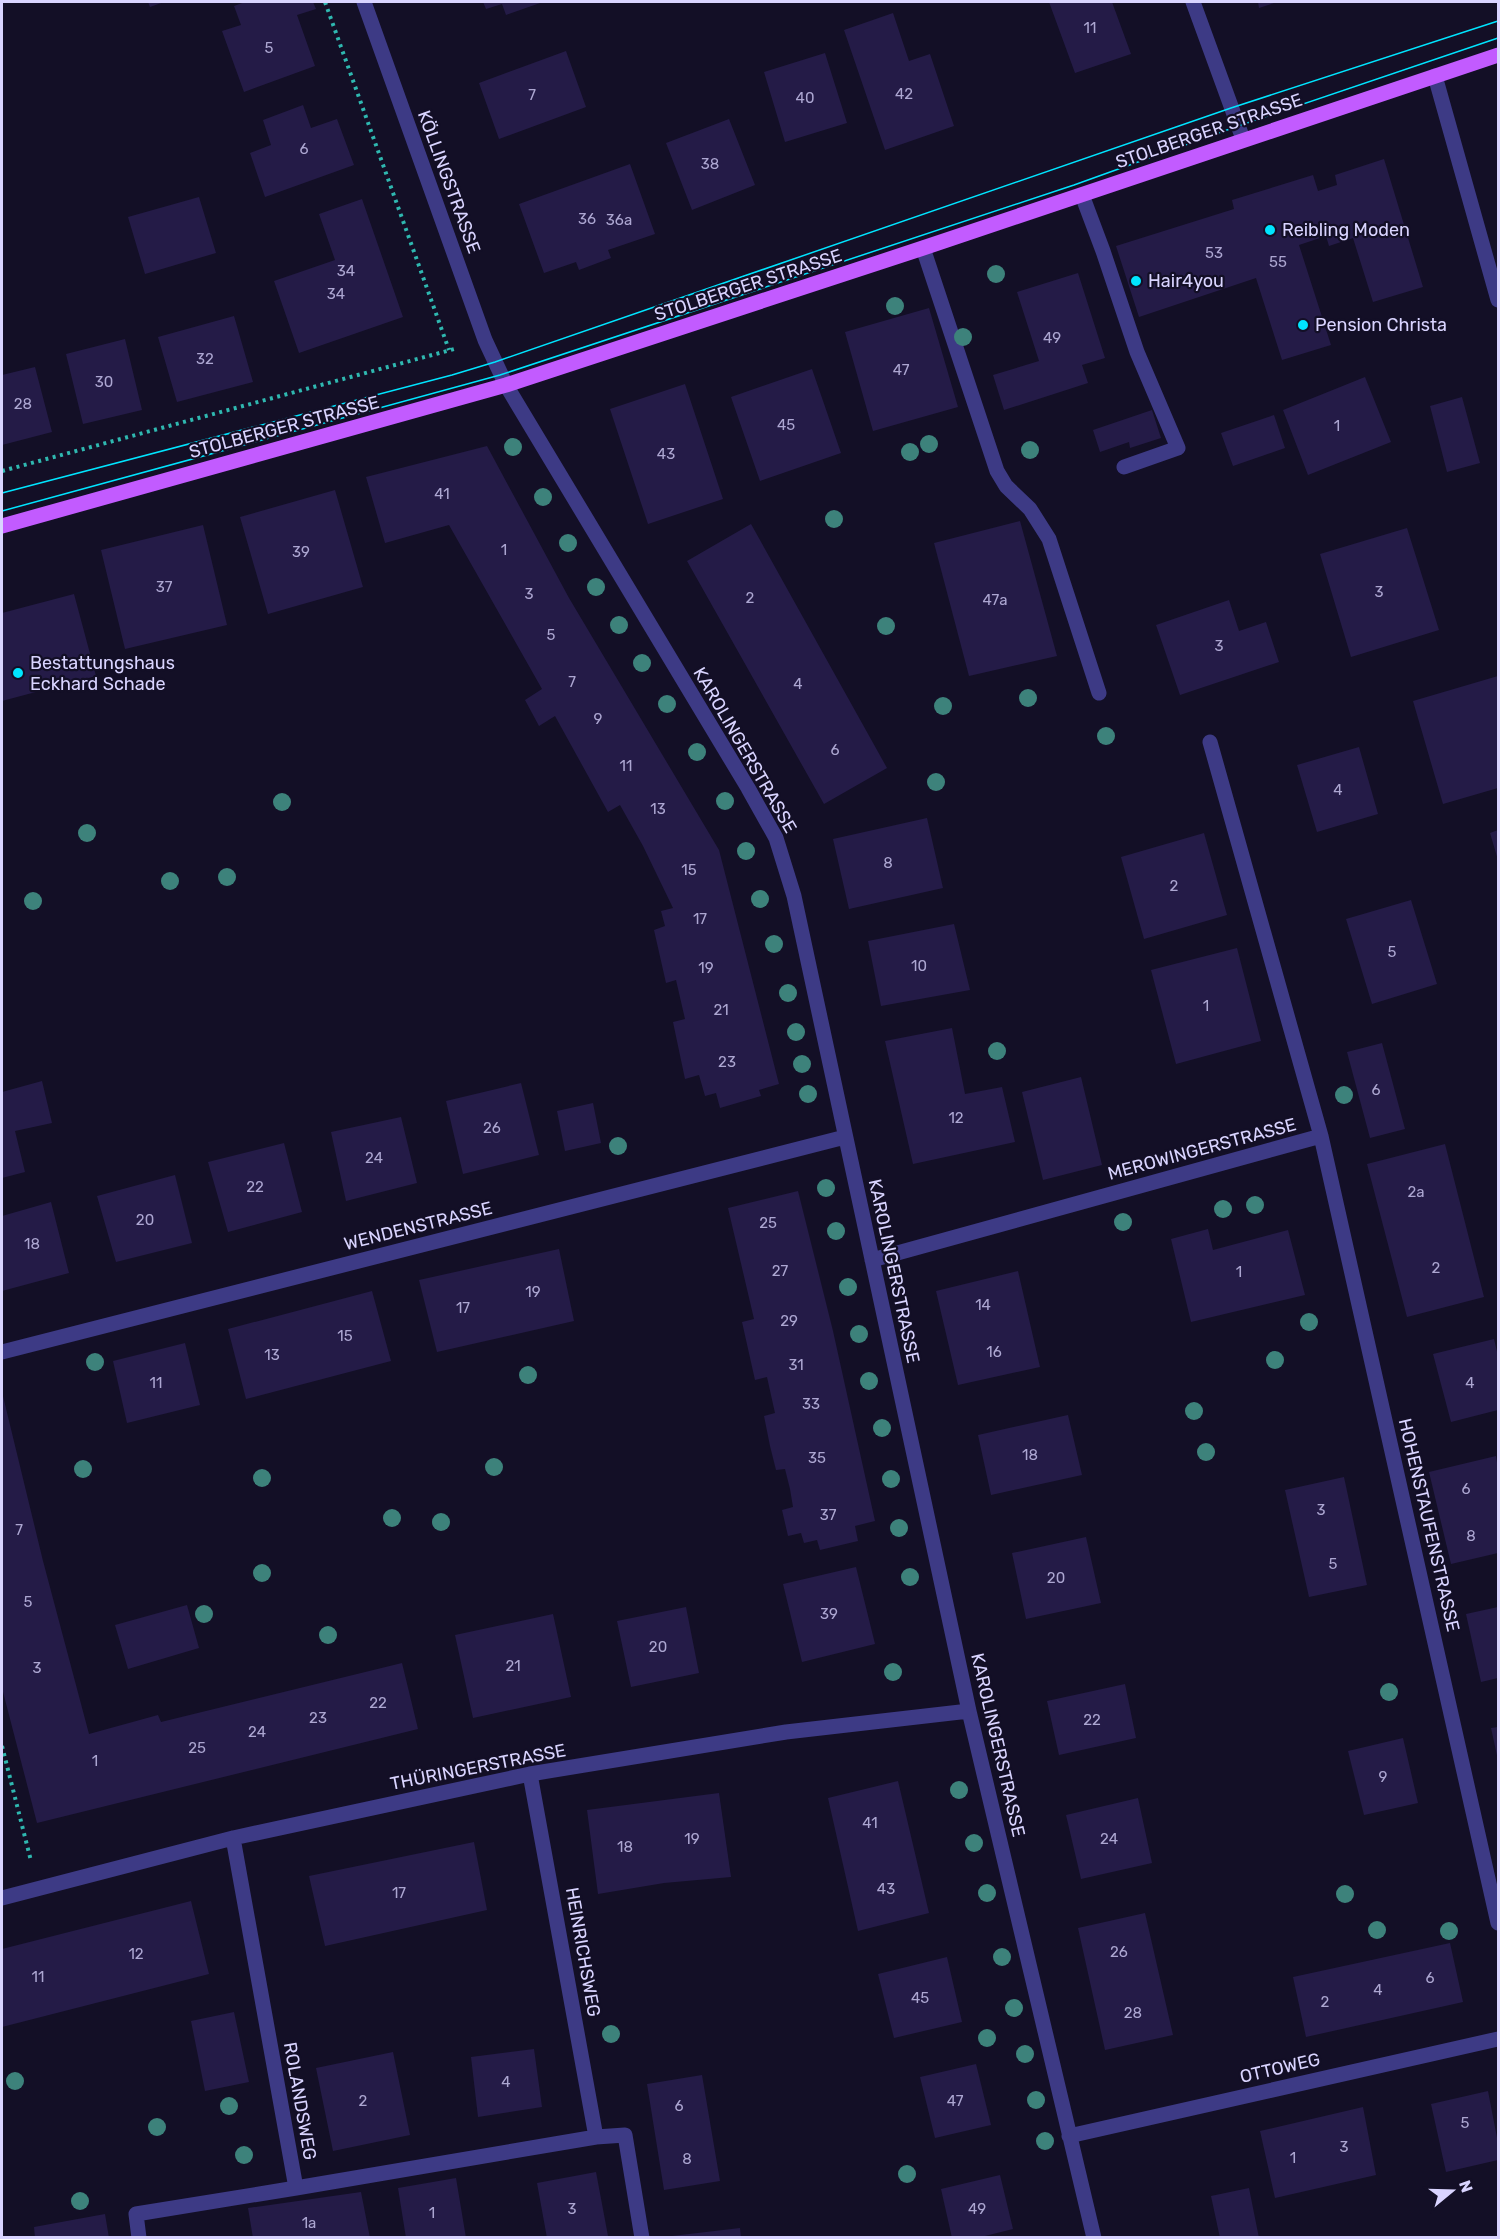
<svg xmlns="http://www.w3.org/2000/svg" width="1500" height="2239" viewBox="0 0 1500 2239" font-family="Rubik,sans-serif">
<rect width="100%" height="100%" fill="#130f26"/>
<path fill="#241b47" d="M148 2H164L150 7Z
M245 2H313L316 9 297 15 315 66 244 92 222 31 241 25 234 6Z
M483 2H543L506 15 502 4 486 9Z
M1049 2H1112L1131 54 1075 73Z
M1258 2H1277L1259 8Z
M893 13 909 61 930 54 954 126 885 150 844 30Z
M566 51 586 107 499 139 479 83Z
M825 53 847 123 785 142 764 72Z
M303 105 311 128 337 119 354 165 265 197 250 153 271 145 263 120Z
M729 119 755 185 692 210 666 143Z
M1384 159 1423 287 1373 302 1353 238 1329 246 1326 236 1299 245 1331 345 1282 360 1256 278 1139 317 1116 246 1234 209 1232 200 1313 175 1318 191 1337 185 1335 175Z
M630 164 655 234 608 250 611 258 579 270 576 262 544 273 519 204Z
M199 197 216 253 145 274 128 217Z
M362 199 403 317 299 353 274 281 335 260 319 214Z
M1078 273 1105 358 1082 365 1088 383 1004 410 993 375 1039 361 1017 292Z
M929 308 958 407 873 431 845 332Z
M234 316 253 382 177 402 158 337Z
M125 339 142 410 83 424 66 354Z
M35 367 52 432 2 445V375Z
M812 369 841 453 760 481 731 397Z
M1365 377 1391 442 1308 475 1283 410Z
M685 384 723 499 648 524 610 409Z
M1462 397 1480 463 1447 472 1430 406Z
M1152 410 1161 438 1130 448 1129 442 1100 452 1093 430Z
M1274 415 1285 448 1233 466 1221 433Z
M487 446 569 598 719 850 779 1084 759 1090 761 1096 720 1108 716 1093 705 1096 699 1075 685 1079 673 1022 685 1019 676 980 666 983 654 930 665 926 661 911 673 908 643 846 620 805 608 812 555 716 539 726 525 700 542 689 449 525 385 543 366 477Z
M335 490 363 587 268 614 240 517Z
M1020 521 1057 656 969 676 934 543Z
M751 524 887 768 824 804 687 561Z
M203 525 227 625 125 649 101 550Z
M1407 528 1439 630 1351 657 1320 554Z
M74 594 96 676 2 701V613Z
M1229 600 1239 631 1266 622 1279 662 1180 695 1156 625Z
M1498 676V788L1443 804 1413 701Z
M1359 747 1378 814 1317 832 1297 765Z
M927 818 943 888 849 909 833 839Z
M1498 830V860L1490 833Z
M1204 833 1227 915 1144 939 1121 857Z
M1411 900 1437 984 1372 1004 1346 919Z
M954 924 970 990 881 1006 868 941Z
M1237 948 1261 1041 1176 1064 1151 970Z
M952 1028 965 1094 1002 1087 1015 1142 913 1164 885 1041Z
M1382 1043 1405 1129 1370 1138 1347 1052Z
M1081 1077 1102 1165 1043 1180 1022 1092Z
M42 1081 52 1123 15 1131 25 1172 2 1178V1092Z
M521 1083 539 1155 463 1174 446 1101Z
M593 1103 601 1143 565 1151 557 1111Z
M401 1117 417 1183 346 1201 331 1132Z
M284 1143 302 1212 228 1232 208 1162Z
M1445 1144 1484 1297 1407 1317 1367 1164Z
M175 1175 192 1243 116 1262 97 1196Z
M798 1191 833 1331 875 1521 855 1526 858 1541 820 1550 817 1540 804 1543 801 1533 788 1536 782 1510 793 1507 790 1489 785 1469 776 1470 770 1446 764 1416 775 1413 767 1377 755 1380 742 1322 754 1319 728 1208Z
M51 1202 69 1273 2 1291V1216Z
M1208 1229 1213 1250 1288 1230 1305 1295 1191 1322 1171 1239Z
M559 1249 574 1321 437 1352 419 1280Z
M1018 1271 1040 1367 958 1385 936 1291Z
M372 1291 391 1361 246 1399 228 1329Z
M1494 1339 1498 1356V1410L1451 1422 1433 1354Z
M185 1343 200 1405 127 1423 113 1361Z
M2 1392 43 1561 89 1734 158 1715 161 1722 402 1663 418 1729 37 1823 2 1688Z
M1068 1415 1082 1475 991 1495 978 1435Z
M1496 1456 1498 1469V1553L1451 1564 1429 1472Z
M1344 1477 1367 1585 1309 1597 1285 1490Z
M1086 1537 1101 1603 1026 1619 1012 1553Z
M856 1567 875 1644 802 1662 783 1584Z
M187 1605 199 1648 128 1669 115 1625Z
M686 1607 699 1673 631 1687 617 1621Z
M1498 1607V1678L1481 1682 1466 1614Z
M553 1614 571 1697 473 1718 455 1635Z
M1125 1684 1136 1738 1059 1755 1047 1701Z
M1498 1727V1760L1491 1728Z
M1403 1738 1418 1803 1364 1815 1348 1751Z
M898 1781 929 1913 858 1931 828 1798Z
M719 1793 731 1877 664 1883 598 1894 587 1810Z
M1138 1798 1152 1863 1081 1879 1066 1815Z
M474 1842 487 1910 325 1946 309 1876Z
M191 1901 209 1974 2 2027V1949Z
M1145 1913 1173 2035 1105 2050 1078 1928Z
M1450 1943 1463 2002 1306 2037 1293 1977Z
M947 1957 962 2022 894 2038 878 1974Z
M234 2012 249 2082 205 2091 191 2021Z
M534 2049 542 2107 478 2117 471 2057Z
M393 2052 410 2135 333 2151 316 2068Z
M976 2064 991 2125 935 2138 920 2077Z
M702 2075 720 2181 664 2190 647 2084Z
M1488 2091 1498 2143V2160L1446 2172 1431 2104Z
M1363 2107 1376 2175 1275 2198 1260 2131Z
M596 2172 608 2236 597 2238H547L537 2183Z
M1000 2175 1013 2229 977 2238H952L941 2189Z
M456 2178 466 2238H406L398 2188Z
M1249 2188 1259 2238H1220L1211 2196Z
M361 2192 370 2238H253L248 2208Z
M105 2214 109 2238H35L34 2227Z
M740 2228 741 2238H672V2236Z"/>
<g fill="none" stroke-linecap="round" stroke-linejoin="round">
<path stroke="#2fb8b0" stroke-width="4" stroke-dasharray="3 4.5" stroke-linecap="butt" d="M325 2 449 350
M2 471 458 348
M2 1746 31 1861"/>
<path stroke="#3d3a85" stroke-width="15" d="M364 2 485 340 506 385 748 788 776 838 794 896 969 1711 1094 2238
M1193 2 1243 139
M1435 76 1498 300
M1082 195 1103 251 1137 352 1178 448 1124 467
M923 248 997 471 1006 486 1030 509 1049 539 1099 693
M1210 742 1321 1136 1498 1923
M872 1260 1321 1136
M2 1352 845 1137
M530 1774 596 2137 625 2135 642 2238
M2 1898 233 1838 530 1774 786 1732 969 1711
M1069 2136 1498 2039
M296 2188 596 2137
M139 2238 136 2214 296 2188 233 1838"/>
<path stroke="#c25bff" stroke-width="15" d="M2 526 506 385 923 248 1498 55"/>
<path stroke="#00e5ff" stroke-width="1.5" d="M2 493 452 375 495 362 1231 108 1498 21
M2 511 500 375 1074 185 1238 126 1498 38"/>
</g>
<g fill="#3d827b">
<circle cx="996" cy="274" r="9"/>
<circle cx="895" cy="306" r="9"/>
<circle cx="963" cy="337" r="9"/>
<circle cx="929" cy="444" r="9"/>
<circle cx="513" cy="447" r="9"/>
<circle cx="1030" cy="450" r="9"/>
<circle cx="910" cy="452" r="9"/>
<circle cx="543" cy="497" r="9"/>
<circle cx="834" cy="519" r="9"/>
<circle cx="568" cy="543" r="9"/>
<circle cx="596" cy="587" r="9"/>
<circle cx="619" cy="625" r="9"/>
<circle cx="886" cy="626" r="9"/>
<circle cx="642" cy="663" r="9"/>
<circle cx="1028" cy="698" r="9"/>
<circle cx="667" cy="704" r="9"/>
<circle cx="943" cy="706" r="9"/>
<circle cx="1106" cy="736" r="9"/>
<circle cx="697" cy="752" r="9"/>
<circle cx="936" cy="782" r="9"/>
<circle cx="725" cy="801" r="9"/>
<circle cx="282" cy="802" r="9"/>
<circle cx="87" cy="833" r="9"/>
<circle cx="746" cy="851" r="9"/>
<circle cx="227" cy="877" r="9"/>
<circle cx="170" cy="881" r="9"/>
<circle cx="760" cy="899" r="9"/>
<circle cx="33" cy="901" r="9"/>
<circle cx="774" cy="944" r="9"/>
<circle cx="788" cy="993" r="9"/>
<circle cx="796" cy="1032" r="9"/>
<circle cx="997" cy="1051" r="9"/>
<circle cx="802" cy="1064" r="9"/>
<circle cx="808" cy="1094" r="9"/>
<circle cx="1344" cy="1095" r="9"/>
<circle cx="618" cy="1146" r="9"/>
<circle cx="826" cy="1188" r="9"/>
<circle cx="1255" cy="1205" r="9"/>
<circle cx="1223" cy="1209" r="9"/>
<circle cx="1123" cy="1222" r="9"/>
<circle cx="836" cy="1231" r="9"/>
<circle cx="848" cy="1287" r="9"/>
<circle cx="1309" cy="1322" r="9"/>
<circle cx="859" cy="1334" r="9"/>
<circle cx="1275" cy="1360" r="9"/>
<circle cx="95" cy="1362" r="9"/>
<circle cx="528" cy="1375" r="9"/>
<circle cx="869" cy="1381" r="9"/>
<circle cx="1194" cy="1411" r="9"/>
<circle cx="882" cy="1428" r="9"/>
<circle cx="1206" cy="1452" r="9"/>
<circle cx="494" cy="1467" r="9"/>
<circle cx="83" cy="1469" r="9"/>
<circle cx="262" cy="1478" r="9"/>
<circle cx="891" cy="1479" r="9"/>
<circle cx="392" cy="1518" r="9"/>
<circle cx="441" cy="1522" r="9"/>
<circle cx="899" cy="1528" r="9"/>
<circle cx="262" cy="1573" r="9"/>
<circle cx="910" cy="1577" r="9"/>
<circle cx="204" cy="1614" r="9"/>
<circle cx="328" cy="1635" r="9"/>
<circle cx="893" cy="1672" r="9"/>
<circle cx="1389" cy="1692" r="9"/>
<circle cx="959" cy="1790" r="9"/>
<circle cx="974" cy="1843" r="9"/>
<circle cx="987" cy="1893" r="9"/>
<circle cx="1345" cy="1894" r="9"/>
<circle cx="1377" cy="1930" r="9"/>
<circle cx="1449" cy="1931" r="9"/>
<circle cx="1002" cy="1957" r="9"/>
<circle cx="1014" cy="2008" r="9"/>
<circle cx="611" cy="2034" r="9"/>
<circle cx="987" cy="2038" r="9"/>
<circle cx="1025" cy="2054" r="9"/>
<circle cx="15" cy="2081" r="9"/>
<circle cx="1036" cy="2100" r="9"/>
<circle cx="229" cy="2106" r="9"/>
<circle cx="157" cy="2127" r="9"/>
<circle cx="1045" cy="2141" r="9"/>
<circle cx="244" cy="2155" r="9"/>
<circle cx="907" cy="2174" r="9"/>
<circle cx="80" cy="2201" r="9"/>
</g>
<g fill="#00e5ff" stroke="#130f26" stroke-width="2">
<circle cx="1270" cy="230" r="6"/>
<circle cx="1136" cy="281" r="6"/>
<circle cx="1303" cy="325" r="6"/>
<circle cx="18" cy="673" r="6"/>
</g>
<g text-anchor="middle" dominant-baseline="central" stroke-width="4.5" stroke-linejoin="round" paint-order="stroke">
<g font-size="15" fill="#aca6d1">
<text x="1090" y="28">11</text>
<text x="269" y="48">5</text>
<text x="904" y="94">42</text>
<text x="532" y="95">7</text>
<text x="805" y="98">40</text>
<text x="304" y="149">6</text>
<text x="710" y="164">38</text>
<text x="587" y="219">36</text>
<text x="619" y="220">36a</text>
<text x="1214" y="253">53</text>
<text x="1278" y="262">55</text>
<text x="346" y="271">34</text>
<text x="336" y="294">34</text>
<text x="1052" y="338">49</text>
<text x="205" y="359">32</text>
<text x="901" y="370">47</text>
<text x="104" y="382">30</text>
<text x="23" y="404">28</text>
<text x="786" y="425">45</text>
<text x="1337" y="426">1</text>
<text x="666" y="454">43</text>
<text x="442" y="494">41</text>
<text x="504" y="550">1</text>
<text x="301" y="552">39</text>
<text x="164" y="587">37</text>
<text x="1379" y="592">3</text>
<text x="529" y="594">3</text>
<text x="750" y="598">2</text>
<text x="995" y="600">47a</text>
<text x="551" y="635">5</text>
<text x="1219" y="646">3</text>
<text x="572" y="682">7</text>
<text x="798" y="684">4</text>
<text x="598" y="719">9</text>
<text x="835" y="750">6</text>
<text x="626" y="766">11</text>
<text x="1338" y="790">4</text>
<text x="658" y="809">13</text>
<text x="888" y="863">8</text>
<text x="689" y="870">15</text>
<text x="1174" y="886">2</text>
<text x="700" y="919">17</text>
<text x="1392" y="952">5</text>
<text x="919" y="966">10</text>
<text x="706" y="968">19</text>
<text x="1206" y="1006">1</text>
<text x="721" y="1010">21</text>
<text x="727" y="1062">23</text>
<text x="1376" y="1090">6</text>
<text x="956" y="1118">12</text>
<text x="492" y="1128">26</text>
<text x="374" y="1158">24</text>
<text x="255" y="1187">22</text>
<text x="1416" y="1192">2a</text>
<text x="145" y="1220">20</text>
<text x="768" y="1223">25</text>
<text x="32" y="1244">18</text>
<text x="1436" y="1268">2</text>
<text x="780" y="1271">27</text>
<text x="1239" y="1272">1</text>
<text x="533" y="1292">19</text>
<text x="983" y="1305">14</text>
<text x="463" y="1308">17</text>
<text x="789" y="1321">29</text>
<text x="345" y="1336">15</text>
<text x="994" y="1352">16</text>
<text x="272" y="1355">13</text>
<text x="796" y="1365">31</text>
<text x="156" y="1383">11</text>
<text x="1470" y="1383">4</text>
<text x="811" y="1404">33</text>
<text x="1030" y="1455">18</text>
<text x="817" y="1458">35</text>
<text x="1466" y="1489">6</text>
<text x="1321" y="1510">3</text>
<text x="828" y="1515">37</text>
<text x="19" y="1530">7</text>
<text x="1471" y="1536">8</text>
<text x="1333" y="1564">5</text>
<text x="1056" y="1578">20</text>
<text x="28" y="1602">5</text>
<text x="829" y="1614">39</text>
<text x="658" y="1647">20</text>
<text x="513" y="1666">21</text>
<text x="37" y="1668">3</text>
<text x="378" y="1703">22</text>
<text x="318" y="1718">23</text>
<text x="1092" y="1720">22</text>
<text x="257" y="1732">24</text>
<text x="197" y="1748">25</text>
<text x="95" y="1761">1</text>
<text x="1383" y="1777">9</text>
<text x="870" y="1823">41</text>
<text x="692" y="1839">19</text>
<text x="1109" y="1839">24</text>
<text x="625" y="1847">18</text>
<text x="886" y="1889">43</text>
<text x="399" y="1893">17</text>
<text x="1119" y="1952">26</text>
<text x="136" y="1954">12</text>
<text x="38" y="1977">11</text>
<text x="1430" y="1978">6</text>
<text x="1378" y="1990">4</text>
<text x="920" y="1998">45</text>
<text x="1325" y="2002">2</text>
<text x="1133" y="2013">28</text>
<text x="506" y="2082">4</text>
<text x="363" y="2101">2</text>
<text x="955" y="2101">47</text>
<text x="679" y="2106">6</text>
<text x="1465" y="2123">5</text>
<text x="1344" y="2147">3</text>
<text x="1293" y="2158">1</text>
<text x="687" y="2159">8</text>
<text x="572" y="2209">3</text>
<text x="977" y="2209">49</text>
<text x="432" y="2213">1</text>
<text x="309" y="2223">1a</text>
</g>
<g font-size="18" fill="#d9d4ff" stroke="#130f26">
<text transform="translate(1209 131) rotate(-19)">STOLBERGER STRASSE</text>
<text transform="translate(449 182) rotate(70)">KÖLLINGSTRASSE</text>
<text transform="translate(748 285) rotate(-18)">STOLBERGER STRASSE</text>
<text transform="translate(284 427) rotate(-15)">STOLBERGER STRASSE</text>
<text transform="translate(745 750) rotate(60)">KAROLINGERSTRASSE</text>
<text transform="translate(1202 1149) rotate(-15)">MEROWINGERSTRASSE</text>
<text transform="translate(418 1226) rotate(-14)">WENDENSTRASSE</text>
<text transform="translate(894 1271) rotate(78)">KAROLINGERSTRASSE</text>
<text transform="translate(1429 1525) rotate(77)">HOHENSTAUFENSTRASSE</text>
<text transform="translate(998 1745) rotate(77)">KAROLINGERSTRASSE</text>
<text transform="translate(478 1767) rotate(-11)">THÜRINGERSTRASSE</text>
<text transform="translate(583 1952) rotate(80)">HEINRICHSWEG</text>
<text transform="translate(1280 2068) rotate(-13)">OTTOWEG</text>
<text transform="translate(300 2101) rotate(80)">ROLANDSWEG</text>
</g>
<g font-size="18" fill="#d9d4ff" stroke="#130f26" text-anchor="start">
<text x="1282" y="230">Reibling Moden</text>
<text x="1148" y="281">Hair4you</text>
<text x="1315" y="325">Pension Christa</text>
<text x="30" y="663">Bestattungshaus<tspan x="30" dy="21">Eckhard Schade</tspan></text>
</g>
</g>
<rect width="1500" height="2239" fill="none" stroke="#d9d4ff" stroke-width="6"/>
<g transform="translate(1452 2191) rotate(71)" stroke="#130f26" stroke-width="4.5" paint-order="stroke">
<path d="M0-4.5L10 22L0 15L-10 22Z" fill="#d9d4ff"/>
<text y="-9" font-size="16" font-weight="bold" text-anchor="middle" fill="#d9d4ff">N</text>
</g>
</svg>
